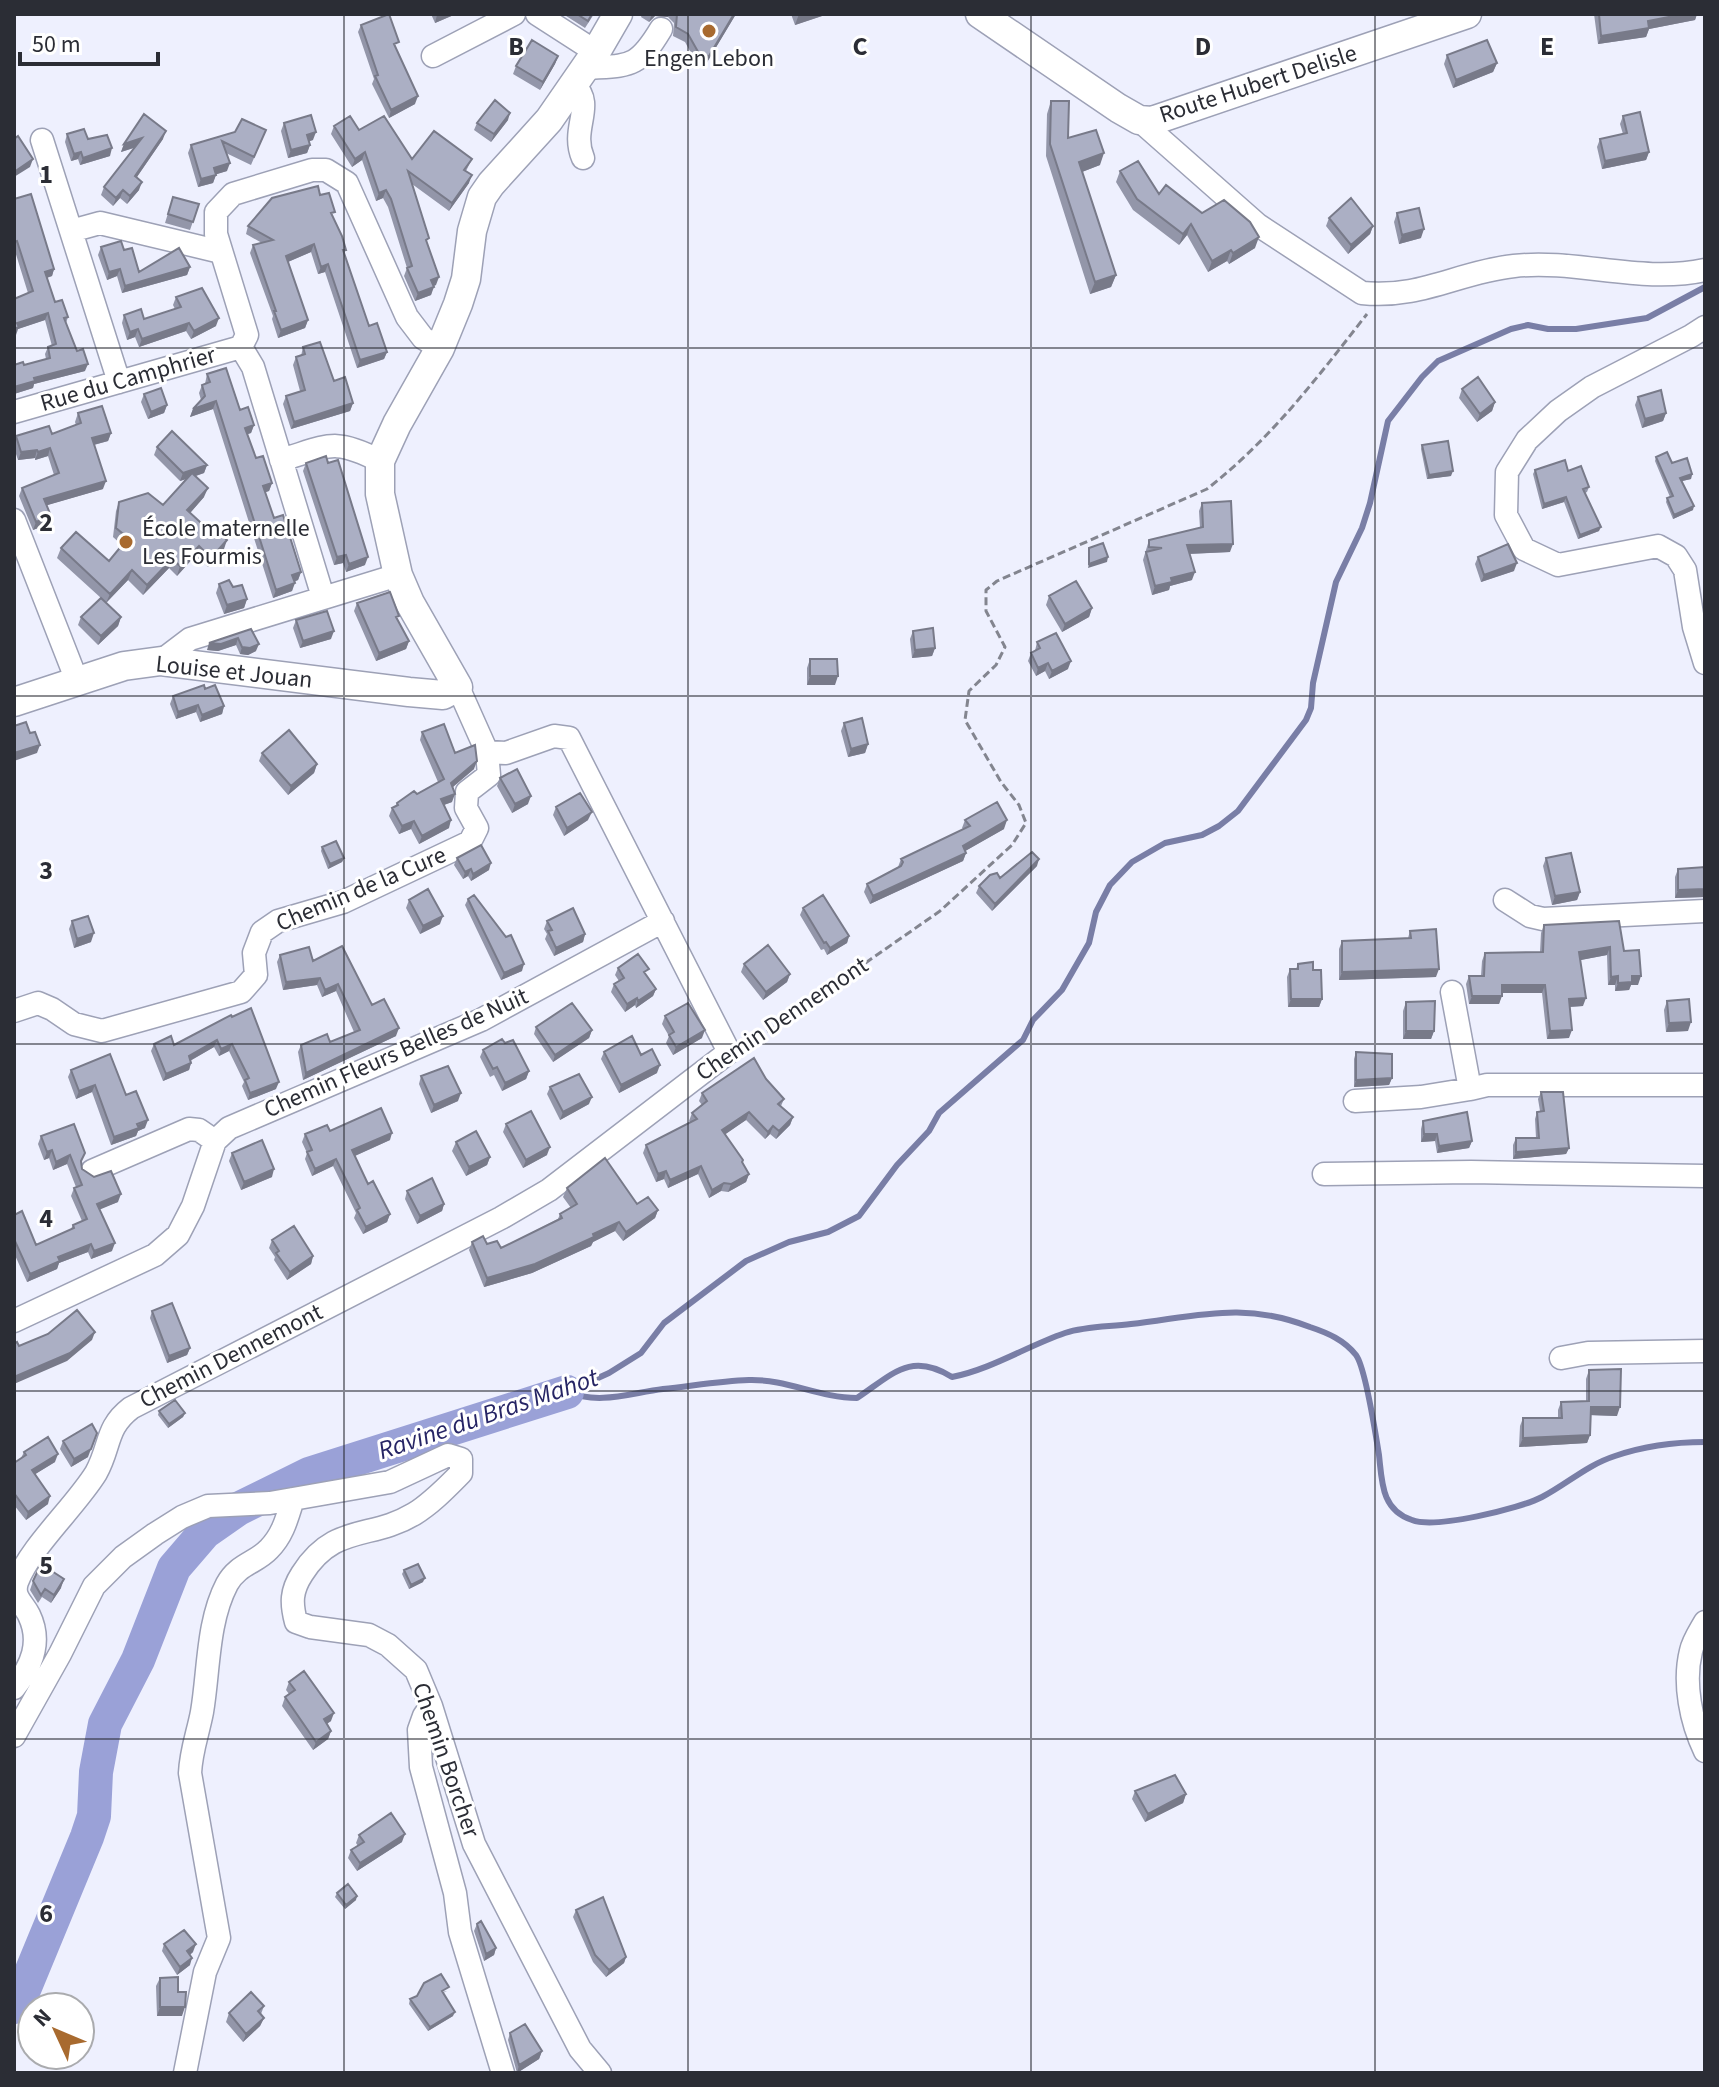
<svg xmlns="http://www.w3.org/2000/svg" width="1719" height="2087" viewBox="0 0 1719 2087" font-family="'Source Sans 3',sans-serif">
<rect width="100%" height="100%" fill="#eef0fe"/>
<g fill="none" stroke-linecap="round" stroke-linejoin="round">
<path stroke="#797ea6" stroke-width="6" d="M567 1392 609 1373 641 1353 664 1323 746 1261 789 1242 828 1232 859 1216 897 1165 929 1131 939 1113 1023 1040 1033 1020 1062 990 1089 943 1096 912 1110 885 1132 862 1165 843 1202 835 1219 826 1238 811 1306 720 1311 708 1313 683 1336 582 1362 528 1370 503 1388 421 1422 377 1438 361 1511 329 1528 325 1548 329H1576L1647 318 1705 287
M567 1392C600 1405 630 1393 663 1389 692 1386 720 1381 749 1380 787 1379 819 1398 857 1398 892 1375 910 1351 952 1377 992 1369 1027 1346 1065 1333 1087 1326 1109 1327 1131 1324 1199 1316 1243 1301 1310 1327 1328 1333 1344 1340 1356 1355 1365 1367 1376 1436 1379 1455 1382 1481 1381 1510 1412 1520 1435 1529 1519 1509 1542 1497 1567 1484 1587 1465 1615 1456 1644 1446 1675 1442 1705 1442"/>
<path stroke="#9aa1d7" stroke-width="34" d="M14 2007 23 1992 87 1837 94 1816 96 1772 105 1724 138 1660 174 1568 205 1532 238 1509 309 1474 567 1392"/>
<g stroke="#9da1b6" stroke-width="25">
<path id="minor" d="M537 14 596 52
M433 56 514 14
M586 68C630 65 637 69 661 29
M574 85C596 106 570 128 583 158
M1139 120 1258 225 1362 293C1421 299 1458 272 1514 266 1578 259 1641 284 1705 270
M42 140 119 382
M71 231 100 223 221 252
M1705 327 1691 336 1592 387 1558 411 1527 440 1507 472 1506 515 1524 549 1558 565 1658 546 1676 556 1685 570 1694 627 1705 663
M241 347 253 367 323 597
M14 412 241 347 247 335 216 234V212L233 194 312 170H326L347 183 407 317 423 338 440 348
M281 460C328 446 334 437 380 461
M14 520 77 681
M161 661 190 639 398 575
M1505 900 1530 916 1543 919 1705 911
M1452 992 1470 1089 1487 1085H1705
M14 1011 38 1003 52 1009 74 1024 102 1031 241 992 256 975 254 953 262 932 278 921 343 902 470 842 477 828 466 808 467 792 489 775 487 752 458 687
M1355 1101 1421 1097 1470 1089
M92 1171 189 1129 199 1130 215 1141
M1324 1174 1471 1172 1705 1176
M14 1321 155 1255 178 1235 193 1206 215 1141 229 1128 481 1020 663 921
M1561 1358 1588 1353 1705 1351
M1705 1622C1700 1631 1693 1641 1691 1651 1683 1683 1691 1722 1705 1751
M14 1688C32 1666 42 1642 29 1615 23 1603 12 1597 17 1582 31 1546 75 1507 96 1473 111 1446 105 1428 131 1408L501 1218 549 1190 729 1052 569 738 554 736 506 753 487 752
M431 1706 424 1716 419 1730 421 1767 455 1893 460 1932 503 2073
M14 1736 60 1654 94 1586 123 1557 155 1534 182 1517 208 1506 270 1503 390 1482 448 1455 461 1459V1473C447 1487 432 1503 414 1514 371 1540 334 1523 302 1574 291 1591 291 1603 296 1622L310 1627 369 1635 388 1645 416 1670 431 1706 474 1844 580 2049 600 2073
M185 2073 205 1972 219 1938 190 1773C191 1751 198 1733 202 1712 209 1671 207 1622 227 1584 238 1564 256 1563 269 1549 283 1535 287 1518 293 1499"/>
</g>
<g stroke="#9da1b6" stroke-width="31">
<path id="major" d="M980 14 1118 108 1139 120 1152 121 1467 14
M14 702 124 666 161 661 409 692 443 695 458 687 410 603 398 575 380 494V461L397 424 440 348 458 304 466 279 472 231 482 197 491 184 549 120 596 52 618 14"/>
</g>
<path stroke="#83858f" stroke-width="3" stroke-dasharray="8 4" stroke-linecap="butt" d="M746 1043 762 1035 940 911 1012 845 1026 823 1019 805 1001 782 965 720 969 691 996 665 1005 647 986 611V590L997 581 1207 489C1273 437 1316 379 1367 314"/>
<use href="#minor" stroke="#fff" stroke-width="22"/>
<use href="#major" stroke="#fff" stroke-width="28"/>
</g>
<path fill="#9396a9" d="M431 14H456L435 23Z
M563 14H594L585 28Z
M642 14H736L706 64 698 66 685 42 673 36 674 23 668 17 655 16 649 22 641 17Z
M791 14H828L795 25Z
M1594 14H1697L1695 20 1649 29 1646 37 1598 44Z
M361 25 396 50 415 104 389 118 372 84 374 79 358 32Z
M1447 55 1497 63 1493 72 1453 88 1444 64Z
M558 56 555 64 540 90 513 74 516 66Z
M1051 101 1068 138 1100 165 1082 172 1116 275 1111 287 1090 294 1046 156 1047 114Z
M1623 116 1649 152 1646 160 1602 169 1597 147 1600 139 1623 134 1620 124Z
M508 120 491 142 474 130 477 123Z
M284 123 313 140 309 141 310 145 307 153 288 158 281 131Z
M334 126 359 130 412 159H472L466 171 469 183 449 211 412 184 436 285 433 286 431 295 415 301 404 276 407 268 388 207 383 198 376 201 362 160 352 167 331 134Z
M266 130 251 165 226 153 227 171 216 174 213 183 198 187 188 153 191 145Z
M67 134 88 139 110 156 80 165 78 159 71 161 65 142Z
M163 139 137 177 139 190 127 204 120 198 113 206 101 195 104 187 134 148 121 152 124 144Z
M1120 171 1159 194 1202 213 1255 248 1229 264 1227 261 1208 272 1187 235 1179 245 1133 210 1116 182Z
M320 195 333 217 346 250 344 254 369 326 387 352 384 359 357 368 325 272 318 274 311 252 288 262 308 320 305 328 278 338 272 319 273 316 250 253 253 245 262 243 246 234 248 226Z
M173 197 199 204 190 230 165 223Z
M14 199 54 269 52 276 47 278 55 302 68 317 66 323 85 371 34 384 33 388 14 394V365H24L46 359 45 354 48 347 52 346 45 320 18 329 16 335 28 293 14 248Z
M1397 213 1421 238 1399 244 1394 222Z
M1329 218 1373 226 1370 234 1348 254 1326 226Z
M101 247 124 250 139 272 190 267 187 275 122 293 117 276 107 280 98 255Z
M176 297 216 326 191 339 186 331 139 347 135 337 127 340 122 323 124 315 144 319 175 309 173 305Z
M303 347 353 403 350 411 291 429 283 404 286 396 300 391 293 365 296 357 301 356Z
M207 374 254 425 251 433 247 434 256 458 272 483 269 491 265 492 274 518 301 572 298 580 294 582 292 591 273 598 213 409 190 417 193 409 201 400 199 393 202 385 205 384Z
M1462 389 1495 402 1492 411 1477 422 1459 398Z
M144 394 167 405 164 413 148 419 141 402Z
M1638 397 1666 413 1663 421 1642 428 1635 405Z
M78 413 111 433 108 441 94 445 103 489 47 505 51 516 48 524 33 530 19 496 22 488 54 475 48 456 35 460V458L18 460 14 448V441L16 436 52 434 76 425 75 422Z
M1422 445 1451 476 1427 479 1421 449Z
M157 447 207 465 204 473 196 476 204 497 190 513 224 549 208 567 195 556 177 576 169 568 143 595 128 580 106 603 121 617 118 626 98 645 78 625 81 617 101 598 57 558 61 548 109 561 122 545 113 537 116 511 119 502 163 505 186 479 180 481 154 455Z
M1656 457 1672 463 1692 474 1691 479 1682 481 1693 510 1673 519 1666 502 1667 498 1670 497 1655 461Z
M306 463 365 565 346 572 343 563 334 565 303 471Z
M1535 470 1568 471 1589 487 1587 492 1585 493 1599 531 1578 539 1564 502 1542 509 1533 474Z
M1202 503 1230 552 1190 554 1192 580 1170 586 1169 590 1152 595 1143 560 1149 540 1200 528 1199 511Z
M1478 557 1514 571 1481 582 1475 564Z
M219 584 233 587 247 599 244 608 224 614 216 593Z
M1049 596 1092 608 1089 617 1062 632 1046 605Z
M357 603 397 621 409 641 406 649 376 661 354 611Z
M296 620 331 639 300 648 293 628Z
M251 629 256 651 248 655 240 654 236 645 218 651 207 650Z
M913 631 935 648 932 656 912 658 910 639Z
M1037 642 1068 669 1049 679 1045 671 1036 676 1028 661 1031 653 1035 651Z
M810 659 835 685H807V668Z
M205 689 224 706 222 714 200 722 196 712 176 719 170 704 173 696Z
M844 723 868 744 865 753 848 757 841 731Z
M422 732 455 753 474 769 453 787 452 802 444 805 449 828 419 844 411 829 399 834 389 816 392 808 396 806 397 803 417 794 438 782 420 740Z
M262 753 317 764 314 773 288 795 259 761Z
M500 778 528 804 512 813 497 786Z
M556 807 588 820 564 836 553 815Z
M965 820 1004 829 965 851 966 853 963 861 870 904 864 892 867 884 898 867 901 859 963 829 962 828Z
M322 847 344 858 342 862 328 869 321 851Z
M457 858 489 870 471 881 468 876 463 879 454 865Z
M1546 858 1580 892 1577 900 1552 905 1543 866Z
M1037 866 992 911 976 893 979 886 1000 878Z
M1705 867V897L1675 898V877L1678 869Z
M468 899 522 971 501 980 465 905Z
M409 900 440 924 420 934 406 908Z
M803 908 849 936 847 943 827 955 824 949 821 950 800 915Z
M72 921 91 942 74 948 69 929Z
M547 921 585 934 583 942 554 956 545 939 547 934 544 929Z
M1544 925 1624 951 1638 985H1631L1629 990 1615 991V985H1608L1607 955 1580 960 1583 1006 1570 1007 1569 1038 1547 1039 1542 993H1502L1499 1004H1469L1466 984 1469 976H1481L1482 961 1485 953 1540 952 1541 933Z
M1410 931 1436 977 1339 980V949L1342 941 1408 938Z
M280 955 313 961 372 1005 396 1036 303 1080 298 1052 301 1045 330 1042 354 1032 336 991 322 997 317 985 283 990 277 962Z
M744 964 790 974 787 982 763 1000 741 972Z
M1298 964 1322 999 1319 1007H1288L1287 977 1290 969H1296Z
M618 968 646 975 656 989 653 996 636 1008 635 1005 625 1012 611 992 614 984 619 981 615 975Z
M1667 1001 1688 1031 1666 1032 1664 1010Z
M1406 1002 1434 1031 1431 1039H1403V1011Z
M665 1016 702 1038 673 1055 666 1043 669 1036 662 1024Z
M232 1017 276 1089 248 1100 242 1086 244 1082 229 1051 219 1056 214 1047 190 1061 191 1063 189 1070 163 1081 151 1051 154 1044 174 1045Z
M536 1027 592 1030 589 1038 553 1062 534 1034Z
M505 1043 529 1071 526 1079 502 1091 494 1075 490 1077 480 1057 483 1050Z
M604 1052 641 1055 657 1073 619 1093 601 1059Z
M1356 1052 1392 1078 1389 1085 1354 1087V1059Z
M71 1070 126 1095 145 1128 138 1131 136 1136 111 1145 92 1092 76 1099 68 1077Z
M421 1076 458 1101 431 1113 419 1084Z
M766 1079 784 1099 781 1106 793 1117 790 1125 776 1139 770 1134 765 1139 746 1120 725 1134 743 1160 742 1163 749 1174 746 1182 728 1192 721 1191 709 1198 698 1174 668 1188 664 1179 656 1182 643 1153 646 1145 690 1122 689 1121 692 1113 702 1105 699 1101 702 1093Z
M550 1087 589 1104 560 1120 547 1094Z
M1541 1092 1569 1148 1566 1154 1513 1159V1145L1516 1138H1536L1535 1119 1537 1112 1540 1111 1538 1099Z
M1423 1121 1472 1141 1469 1148 1437 1153 1435 1141 1421 1142V1129Z
M506 1124 547 1155 523 1168 503 1132Z
M330 1131 390 1140 355 1156 368 1184 390 1214 387 1222 363 1234 354 1218 356 1213 333 1166 312 1176 305 1159 307 1153 302 1142 305 1134Z
M41 1136 82 1163V1169L118 1202 99 1209 112 1251 91 1259 88 1252 59 1263 57 1269 27 1282 14 1253V1215L36 1245 71 1229 73 1225 82 1221 71 1196 74 1188 76 1187 67 1164 53 1170 49 1158 44 1160 38 1144Z
M456 1142 490 1157 487 1165 466 1176 452 1151Z
M232 1153 272 1177 241 1190 229 1161Z
M567 1188 658 1210 655 1218 623 1241 615 1231 593 1242 591 1246 532 1273 484 1287 469 1250 472 1242 501 1248 558 1219 560 1214 571 1208 563 1197Z
M407 1191 444 1204 442 1211 417 1224 405 1199Z
M272 1240 313 1256 311 1264 287 1280 274 1260 275 1257 269 1248Z
M152 1311 190 1348 187 1355 167 1363 150 1318Z
M1589 1370 1617 1416 1591 1415 1590 1435 1587 1443 1519 1447 1520 1426 1523 1418H1558V1410L1561 1402H1586V1379Z
M159 1411 185 1413 183 1417 168 1428 158 1415Z
M63 1441 88 1457 71 1467 60 1449Z
M24 1452 55 1462 35 1474 48 1504 26 1520 14 1505V1463L21 1458Z
M404 1570 423 1582 409 1589 402 1574Z
M33 1581 61 1588 51 1603 42 1597 38 1603 30 1590Z
M289 1682 331 1721 327 1724 331 1731 328 1739 313 1750 282 1706 285 1697 289 1694 286 1690Z
M1135 1791 1186 1794 1183 1803 1145 1822 1132 1799Z
M359 1835 402 1842 357 1871 348 1858 351 1850 358 1846 356 1843Z
M337 1893 356 1900 345 1909 335 1897Z
M576 1910 626 1957 624 1963 606 1977 593 1962 573 1917Z
M477 1924 496 1948 494 1955 484 1961 474 1931Z
M164 1944 193 1952 190 1955V1965L177 1975 162 1951Z
M160 1978 178 1992 182 2016H157L156 1986Z
M447 1991 443 1993 453 2016 428 2031 409 2004 410 1999Z
M264 2006 261 2014 264 2018 260 2026 243 2042 226 2022 229 2013Z
M510 2033 542 2051 539 2059 517 2073 508 2040Z"/>
<path fill="#787a89" d="M441 14H456L435 23 437 15Z
M652 14H669L668 17 655 16 649 22Z
M734 14H736L706 64 698 66 701 57Z
M799 14H828L795 25Z
M1684 14H1697L1695 20 1649 29 1646 37 1598 44 1601 36 1648 21Z
M558 56 555 64 540 90 543 82Z
M1497 63 1493 72 1453 88 1456 80Z
M418 96 415 104 389 118 391 110Z
M510 113 508 120 491 142 494 134Z
M166 131 163 139 132 184 135 176Z
M316 132 313 140 304 143 307 135Z
M142 138 139 146 121 152 124 144Z
M310 145 307 153 288 158 291 150Z
M112 148 110 156 80 165 83 158Z
M81 152 78 159 71 161 74 154Z
M365 152 362 160 352 167 355 159Z
M1649 152 1646 160 1602 169 1605 161Z
M1104 153 1100 165 1074 175 1079 162Z
M33 159 30 167 14 177V172Z
M230 163 227 171 211 176 214 168Z
M216 175 213 183 198 187 201 179Z
M472 175 469 183 449 211 452 203Z
M142 182 139 190 127 204 130 196Z
M123 190 120 198 113 206 116 198Z
M386 190 383 198 376 201 379 193Z
M1191 224 1187 235 1179 245 1183 234Z
M1373 226 1370 234 1348 254 1351 245Z
M1424 229 1421 238 1399 244 1402 235Z
M1259 237 1255 248 1229 264 1233 253Z
M314 244 311 252 283 264 286 256Z
M1231 250 1227 261 1208 272 1212 261Z
M328 264 325 272 318 274 321 267Z
M190 267 187 275 122 293 125 286Z
M54 269 52 276 42 279 45 272Z
M120 269 117 276 107 280 109 272Z
M1116 275 1111 287 1090 294 1095 282Z
M439 277 436 285 428 288 431 280Z
M434 287 431 295 415 301 418 293Z
M48 313 45 320 18 329 16 335H14V329L17 323Z
M219 318 216 326 191 339 194 331Z
M308 320 305 328 278 338 281 330Z
M189 323 186 331 139 347 142 339Z
M138 329 135 337 127 340 130 332Z
M387 352 384 359 357 368 360 360Z
M88 364 85 371 34 384 33 388 14 394V387L34 378Z
M216 401 213 409 190 417 193 409Z
M1495 402 1492 411 1477 422 1480 414Z
M353 403 350 411 291 429 294 422Z
M167 405 164 413 148 419 151 412Z
M1666 413 1663 421 1642 428 1645 419Z
M254 425 251 433 242 436 245 428Z
M111 433 108 441 89 446 92 438Z
M50 448 48 456 35 460 38 452Z
M37 450 35 458 18 460 21 452Z
M207 465 204 473 180 481 183 473Z
M1453 471 1451 476 1427 479 1429 475Z
M1692 474 1691 479 1678 482 1680 478Z
M106 481 103 489 41 507 44 499Z
M272 483 269 491 260 494 263 486Z
M208 488 204 497 184 520 187 510Z
M1566 497 1564 502 1542 509 1544 504Z
M1694 506 1693 510 1673 519 1674 515Z
M51 516 48 524 33 530 36 522Z
M1601 527 1599 531 1578 539 1580 535Z
M227 540 224 549 208 567 211 558Z
M1233 544 1230 552 1184 554 1187 545Z
M199 546 195 556 177 576 180 566Z
M346 555 343 563 334 565 337 557Z
M368 557 365 565 346 572 349 564Z
M1108 557 1107 562 1088 568 1089 564Z
M172 559 169 568 143 595 147 585Z
M1517 563 1514 571 1481 582 1484 575Z
M132 570 128 580 106 603 110 594Z
M301 572 298 580 289 583 292 575Z
M1195 572 1192 580 1170 586 1169 590 1152 595 1155 586 1171 578Z
M295 583 292 591 273 598 276 590Z
M247 599 244 608 224 614 227 605Z
M1092 608 1089 617 1062 632 1065 624Z
M121 617 118 626 98 645 101 636Z
M334 631 331 639 300 648 303 641Z
M238 638 236 645 218 651 207 650 209 643Z
M409 641 406 649 376 661 379 653Z
M259 644 256 651 248 655 240 654 242 647Z
M935 648 932 656 912 658 915 650Z
M1071 661 1068 669 1049 679 1052 671Z
M1048 663 1045 671 1036 676 1038 668Z
M810 676H838L835 685H807Z
M198 705 196 712 176 719 178 712Z
M224 706 222 714 200 722 202 715Z
M868 744 865 753 848 757 851 749Z
M40 745 37 753 14 761V753Z
M477 761 474 769 448 791 451 783Z
M317 764 314 773 288 795 291 786Z
M455 794 452 802 438 807 441 799Z
M531 796 528 804 512 813 515 804Z
M592 812 588 820 564 836 567 828Z
M451 820 449 828 419 844 422 836Z
M1007 820 1004 829 960 854 963 846Z
M414 821 411 829 399 834 402 826Z
M966 853 963 861 870 904 873 896Z
M344 858 342 862 328 869 330 864Z
M1039 859 1037 866 992 911 995 904Z
M491 863 489 870 471 881 473 874Z
M471 869 468 876 463 879 465 872Z
M1705 889 1704 897 1675 898 1678 890Z
M1580 892 1577 900 1552 905 1555 896Z
M443 916 440 924 420 934 423 926Z
M94 933 91 942 74 948 77 939Z
M585 934 583 942 554 956 556 948Z
M849 936 847 943 827 955 830 948Z
M1610 947 1607 955 1576 961 1579 952Z
M524 964 522 971 501 980 504 973Z
M1439 969 1436 977 1339 980 1342 972Z
M790 974 787 982 763 1000 766 992Z
M1618 976 1615 985H1608L1611 977Z
M1632 976H1641L1638 985H1631L1629 990 1615 991 1618 983Z
M320 978 317 985 283 990 286 982Z
M338 984 336 991 322 997 325 990Z
M1502 985H1545L1542 993H1499Z
M656 989 653 996 636 1008 638 1001Z
M1472 996H1502L1499 1004H1469Z
M637 998 635 1005 625 1012 627 1004Z
M1586 998 1583 1006 1566 1007 1569 999Z
M1291 999H1322L1319 1007H1288Z
M1691 1022 1688 1031 1666 1032 1669 1023Z
M399 1028 396 1036 303 1080 306 1073Z
M592 1030 589 1038 553 1062 555 1055Z
M705 1030 702 1038 673 1055 676 1047Z
M1572 1030 1569 1038 1547 1039 1550 1031Z
M1406 1031H1434L1431 1039H1403Z
M217 1040 214 1047 186 1063 189 1056Z
M232 1044 229 1051 219 1056 221 1049Z
M191 1063 189 1070 163 1081 166 1074Z
M660 1065 657 1073 619 1093 621 1085Z
M529 1071 526 1079 502 1091 505 1083Z
M1392 1078 1389 1085 1354 1087 1356 1080Z
M279 1082 276 1089 248 1100 250 1093Z
M95 1085 92 1092 76 1099 79 1091Z
M461 1093 458 1101 431 1113 434 1105Z
M592 1097 589 1104 560 1120 563 1112Z
M749 1112 746 1120 720 1138 722 1130Z
M793 1117 790 1125 776 1139 779 1131Z
M148 1120 145 1128 138 1131 136 1136 111 1145 114 1137Z
M773 1126 770 1134 765 1139 768 1132Z
M392 1133 390 1140 350 1158 352 1150Z
M1424 1134H1437L1435 1141 1421 1142Z
M1472 1141 1469 1148 1437 1153 1439 1146Z
M550 1147 547 1155 523 1168 526 1160Z
M1569 1148 1566 1154 1513 1159 1516 1152Z
M52 1150 49 1158 44 1160 47 1152Z
M70 1155 67 1164 53 1170 56 1162Z
M490 1157 487 1165 466 1176 469 1167Z
M336 1159 333 1166 312 1176 315 1169Z
M701 1166 698 1174 668 1188 670 1180Z
M274 1169 272 1177 241 1190 244 1182Z
M666 1171 664 1179 656 1182 658 1174Z
M749 1174 746 1182 728 1192 731 1184Z
M724 1183 721 1191 709 1198 712 1190Z
M121 1194 118 1202 94 1212 97 1204Z
M444 1204 442 1211 417 1224 420 1216Z
M658 1210 655 1218 623 1241 626 1232Z
M390 1214 387 1222 363 1234 366 1227Z
M619 1222 615 1231 593 1242 591 1246 532 1273 484 1287 487 1278 593 1234Z
M115 1243 112 1251 91 1259 94 1251Z
M91 1244 88 1252 59 1263 57 1269 27 1282 30 1274 58 1257Z
M313 1256 311 1264 287 1280 290 1272Z
M95 1332 92 1340 67 1361 14 1384V1377Z
M190 1348 187 1355 167 1363 169 1356Z
M1591 1407H1620L1617 1416 1588 1415Z
M185 1413 183 1417 168 1428 169 1424Z
M1590 1435 1587 1443 1519 1447 1523 1438Z
M91 1449 88 1457 71 1467 74 1459Z
M58 1454 55 1462 29 1478 32 1470Z
M50 1496 48 1504 26 1520 28 1512Z
M425 1578 423 1582 409 1589 411 1585Z
M64 1579 61 1588 51 1603 54 1595Z
M334 1713 331 1721 321 1727 324 1719Z
M331 1731 328 1739 313 1750 316 1742Z
M1186 1794 1183 1803 1145 1822 1148 1814Z
M405 1834 402 1842 357 1871 360 1863Z
M357 1896 356 1900 345 1909 346 1905Z
M196 1944 193 1952 184 1959 187 1951Z
M496 1948 494 1955 484 1961 486 1954Z
M626 1957 624 1963 606 1977 609 1970Z
M192 1958 190 1965 177 1975 180 1967Z
M160 2007H185L182 2016H157Z
M455 2012 453 2016 428 2031 430 2027Z
M264 2018 260 2026 243 2042 246 2034Z
M542 2051 539 2059 517 2073 519 2065Z"/>
<path fill="#abafc4" stroke="#787a89" stroke-width="2" d="M389 14 399 42 394 44 418 96 391 110 375 76 378 75 361 25Z
M577 14H592L588 21Z
M677 14H734L709 56 701 57 688 34 676 27Z
M1599 14H1684L1648 21 1649 28 1601 36Z
M532 40 558 56 543 82 516 66Z
M1487 40 1497 63 1456 80 1447 55Z
M495 100 510 113 494 134 477 123Z
M1051 101H1069L1068 138 1096 130 1104 153 1079 162 1116 275 1095 282 1050 144Z
M1640 112 1649 152 1605 161 1600 139 1627 133 1623 116Z
M144 114 166 131 135 176 142 182 130 196 123 190 116 198 104 187 142 138 124 144Z
M311 115 316 132 307 135 310 145 291 150 284 123Z
M350 116 359 130 384 116 412 159 434 131 472 159 464 170 472 175 452 203 408 171 429 238 426 240 439 277 431 280 434 287 418 293 407 268 412 266 391 199 386 190 379 193 365 152 355 159 334 126Z
M242 119 266 130 254 157 222 141 230 163 214 168 216 175 201 179 191 145 235 132Z
M84 129 88 139 107 135 112 148 83 158 81 152 74 154 67 134Z
M18 136 33 159 14 172V139Z
M1138 161 1159 194 1166 185 1202 213 1224 200 1250 222 1259 237 1233 253 1231 250 1212 261 1191 224 1183 234 1137 199 1120 171Z
M318 186 320 195 329 193 335 212 331 213 342 236 346 250H343L369 326 377 323 387 352 360 360 328 264 321 267 314 244 286 256 308 320 281 330 274 311H276L253 245 273 240 248 226 272 198Z
M31 194 54 269 45 272 55 302 62 300 68 317 64 318 77 351 83 349 88 364 34 378 35 381 14 387V365L23 362 24 365 50 358 48 347 56 344 48 313 17 323 19 327 14 329V299L33 291 17 241 14 242V199Z
M173 197 199 204 193 222 168 214Z
M1351 198 1373 226 1351 245 1329 218Z
M1419 208 1424 229 1402 235 1397 213Z
M121 241 124 250 132 248 139 272 179 248 190 267 125 286 120 269 109 272 101 247Z
M202 288 219 318 194 331 189 323 142 339 138 329 130 332 124 315 141 309 144 319 181 307 176 297Z
M320 342 334 381 345 377 353 403 294 422 286 396 305 390 296 357 305 354 303 347Z
M226 368 240 410 248 407 254 425 245 428 256 458 263 456 272 483 263 486 274 518 283 515 301 572 292 575 295 583 276 590 216 401 193 409 205 396 202 385 210 382 207 374Z
M1478 377 1495 402 1480 414 1462 389Z
M161 388 167 405 151 412 144 394Z
M1661 390 1666 413 1645 419 1638 397Z
M102 406 111 433 92 438 106 481 44 499 51 516 36 522 22 488 59 473 50 448 38 452 37 450 21 452 16 436 49 426 52 434 81 423 78 413Z
M172 431 207 465 183 473 157 447Z
M1448 441 1453 471 1429 475 1422 445Z
M1667 452 1672 463 1687 458 1692 474 1680 478 1694 506 1674 515 1667 498 1673 496 1656 457Z
M326 456 328 463 338 460 368 557 349 564 346 555 337 557 306 463Z
M1565 460 1568 471 1581 466 1589 487 1583 489 1601 527 1580 535 1566 497 1544 504 1535 470Z
M192 473 208 488 187 510 212 533 215 529 227 540 211 558 199 546 180 566 172 559 147 585 132 570 110 594 61 548 76 532 109 561 128 538 116 528 119 502 148 493 163 505Z
M1231 501 1233 544 1187 545 1195 572 1171 578 1172 582 1155 586 1146 552 1162 548 1149 547V540L1203 527 1202 503Z
M1103 543 1108 557 1089 564V548Z
M1508 544 1517 563 1484 575 1478 557Z
M229 580 233 587 242 585 247 599 227 605 219 584Z
M1076 581 1092 608 1065 624 1049 596Z
M390 592 399 616 396 617 409 641 379 653 357 603Z
M101 598 121 617 101 636 81 617Z
M327 611 334 631 303 641 296 620Z
M933 628 935 648 915 650 913 631Z
M251 629 259 644 250 648 242 647 238 638 221 644 209 643Z
M1056 633 1071 661 1052 671 1048 663 1038 668 1031 653 1040 648 1037 642Z
M810 659H837L838 676H810Z
M204 685 205 689 215 685 224 706 202 715 198 705 178 712 173 696Z
M862 718 868 744 851 749 844 723Z
M26 722 30 733 35 732 40 745 14 753V726Z
M444 724 455 753 475 745 477 761 451 783 455 794 441 799 451 820 422 836 414 821 402 826 392 808 398 805 397 803 414 791 417 794 444 779 422 732Z
M289 730 317 764 291 786 262 753Z
M517 769 531 796 515 804 500 778Z
M580 793 592 812 567 828 556 807Z
M997 802 1007 820 963 846 966 853 873 896 867 884 901 866 903 862 901 859 970 826 965 820Z
M336 841 344 858 330 864 322 847Z
M481 845 491 863 473 874 471 869 465 872 457 858Z
M1032 852 1039 859 995 904 979 886 990 875 997 873 1000 878Z
M1571 853 1580 892 1555 896 1546 858Z
M1705 867V889L1678 890V869Z
M428 889 443 916 423 926 409 900Z
M474 895 506 937 511 935 524 964 504 973 468 899Z
M823 895 849 936 830 948 826 942 824 943 803 908Z
M573 908 585 934 556 948 548 931 552 930 547 921Z
M88 916 94 933 77 939 72 921Z
M1619 921 1624 951 1639 950 1641 976H1632V982L1618 983V976L1611 977 1610 947 1579 952 1586 998 1569 999 1572 1030 1550 1031 1545 985H1502V996H1472L1469 976H1484L1485 953 1543 952 1544 925Z
M1436 929 1439 969 1342 972V941L1411 938 1410 931Z
M768 945 790 974 766 992 744 964Z
M342 946 372 1005 384 999 399 1028 306 1073 301 1045 327 1034 330 1042 360 1030 338 984 325 990 320 978 286 982 280 955 309 947 313 961Z
M638 954 649 969 644 972 656 989 638 1001 637 998 627 1004 614 984 624 978 618 968Z
M1313 962V970H1321L1322 999H1291L1290 969H1298V964Z
M1689 999 1691 1022 1669 1023 1667 1001Z
M1435 1001 1434 1031H1406V1002Z
M572 1003 592 1030 555 1055 536 1027Z
M688 1003 705 1030 676 1047 669 1035 674 1032 665 1016Z
M251 1008 279 1082 250 1093 245 1080 249 1078 232 1044 221 1049 217 1040 189 1056 191 1063 166 1074 154 1044 171 1036 174 1045 231 1015 232 1017Z
M632 1036 641 1055 652 1049 660 1065 621 1085 604 1052Z
M502 1039 505 1043 513 1040 529 1071 505 1083 497 1067 493 1069 483 1050Z
M1356 1052 1392 1054V1078L1356 1080Z
M110 1054 126 1095 136 1091 148 1120 137 1124 139 1128 114 1137 95 1085 79 1091 71 1070Z
M754 1058 766 1079 784 1099 778 1104 793 1117 779 1131 773 1126 768 1132 749 1112 722 1130 743 1160 742 1162 749 1174 731 1184 724 1183 712 1190 701 1166 670 1180 666 1171 658 1174 646 1145 697 1119 692 1113 707 1101 702 1093Z
M448 1066 461 1093 434 1105 421 1076Z
M579 1074 592 1097 563 1112 550 1087Z
M1541 1092H1563L1569 1148 1516 1152V1138H1539L1537 1112 1544 1111Z
M381 1108 392 1133 352 1150 368 1184 373 1181 390 1214 366 1227 357 1210 360 1208 336 1159 315 1169 307 1152 312 1150 305 1134 327 1125 330 1131Z
M531 1111 550 1147 526 1160 506 1124Z
M1467 1112 1472 1141 1439 1146 1437 1134H1424L1423 1121Z
M74 1124 85 1153 81 1161 82 1169 94 1177 111 1171 121 1194 97 1204 115 1243 94 1251 91 1244 58 1257 60 1261 30 1274 14 1239V1215L22 1211 36 1245 74 1228 73 1225 87 1219 74 1188 82 1185 70 1155 56 1162 52 1150 47 1152 41 1136Z
M476 1131 490 1157 469 1167 456 1142Z
M262 1140 274 1169 244 1182 232 1153Z
M605 1158 637 1204 648 1197 658 1210 626 1232 619 1222 593 1234 594 1237 535 1264 487 1278 472 1242 483 1236 487 1244 497 1241 501 1248 562 1218 560 1214 577 1204 567 1188Z
M432 1178 444 1204 420 1216 407 1191Z
M294 1226 313 1256 290 1272 276 1253 279 1251 272 1240Z
M172 1303 190 1348 169 1356 152 1311Z
M77 1310 95 1332 70 1353 14 1377V1344L17 1342 19 1346 48 1334Z
M1621 1369 1620 1407H1591L1590 1435 1523 1438V1418H1562L1561 1402 1589 1401V1370Z
M175 1400 185 1413 169 1424 159 1411Z
M92 1424 97 1433 91 1449 74 1459 63 1441Z
M48 1437 58 1454 32 1470 50 1496 28 1512 14 1493V1463L26 1455 24 1452Z
M41 1564 64 1579 54 1595 45 1589 41 1595 33 1581Z
M418 1564 425 1578 411 1585 404 1570Z
M304 1671 334 1713 324 1719 331 1731 316 1742 285 1697 295 1690 289 1682Z
M1175 1775 1186 1794 1148 1814 1135 1791Z
M391 1813 405 1834 360 1863 351 1850 364 1842 359 1835Z
M348 1884 357 1896 346 1905 337 1893Z
M603 1897 626 1957 609 1970 595 1955 576 1910Z
M481 1921 496 1948 486 1954 477 1924Z
M184 1930 196 1944 187 1951 192 1958 180 1967 164 1944Z
M441 1974 449 1987 442 1991 455 2012 430 2027 410 1999 417 1996 424 1983Z
M178 1977V1992H186L185 2007H160V1978Z
M251 1992 264 2006 258 2011 264 2018 246 2034 229 2013Z
M525 2024 542 2051 519 2065 510 2033Z"/>
<path fill="none" stroke="#2b2d35" stroke-width="2" stroke-opacity="0.55" d="M344 14V2073M688 14V2073M1031 14V2073M1375 14V2073M14 348H1705M14 696H1705M14 1044H1705M14 1391H1705M14 1739H1705"/>
<g fill="#a86a2f" stroke="#fff" stroke-width="3">
<circle cx="709" cy="31" r="8"/>
<circle cx="126" cy="542" r="8"/>
</g>
<g text-anchor="middle" dominant-baseline="central" stroke-width="6" stroke-linejoin="round" paint-order="stroke">
<g font-size="24" fill="#2b2d35" stroke="#fff">
<text x="709" y="58">Engen Lebon</text>
<text x="142" y="528" text-anchor="start">École maternelle<tspan x="142" dy="28">Les Fourmis</tspan></text>
</g>
<g font-size="24" fill="#2b2d35" stroke="#fff">
<text transform="translate(1258 84) rotate(-18)">Route Hubert Delisle</text>
<text transform="translate(128 379) rotate(-16)">Rue du Camphrier</text>
<text transform="translate(234 672) rotate(6)">Louise et Jouan</text>
<text transform="translate(361 889) rotate(-23)">Chemin de la Cure</text>
<text transform="translate(782 1019) rotate(-34)">Chemin Dennemont</text>
<text transform="translate(396 1053) rotate(-24)">Chemin Fleurs Belles de Nuit</text>
<text transform="translate(231 1356) rotate(-27)">Chemin Dennemont</text>
<text transform="translate(446 1760) rotate(71)">Chemin Borcher</text>
</g>
<g font-size="26" font-style="italic" fill="#262565" stroke="#fff">
<text transform="translate(488 1414) rotate(-19)">Ravine du Bras Mahot</text>
</g>
</g>
<g font-size="26" text-anchor="middle" font-weight="bold" fill="#2b2d35" stroke="#fff" stroke-width="6" stroke-linejoin="round" paint-order="stroke">
<text x="516" y="55">B</text>
<text x="860" y="55">C</text>
<text x="1203" y="55">D</text>
<text x="1547" y="55">E</text>
<text x="46" y="183">1</text>
<text x="46" y="531">2</text>
<text x="46" y="879">3</text>
<text x="46" y="1227">4</text>
<text x="46" y="1574">5</text>
<text x="46" y="1922">6</text>
</g>
<rect width="1719" height="2087" fill="none" stroke="#2b2d35" stroke-width="32"/>
<g transform="translate(56 2031) rotate(314)"><circle r="38" fill="#ffffff" stroke="#aaabae" stroke-width="2"/>
<path d="M0-6L14 30L0 20L-14 30Z" fill="#a86a2f"/>
<text y="-12" font-size="22" font-weight="bold" text-anchor="middle" fill="#2b2d35">N</text>
</g>
<path d="M20 52v12h138v-12" fill="none" stroke="#2b2d35" stroke-width="4"/>
<text x="32" y="52" font-size="24" fill="#2b2d35" stroke="#ffffff" stroke-width="6" paint-order="stroke">50 m</text>
</svg>
